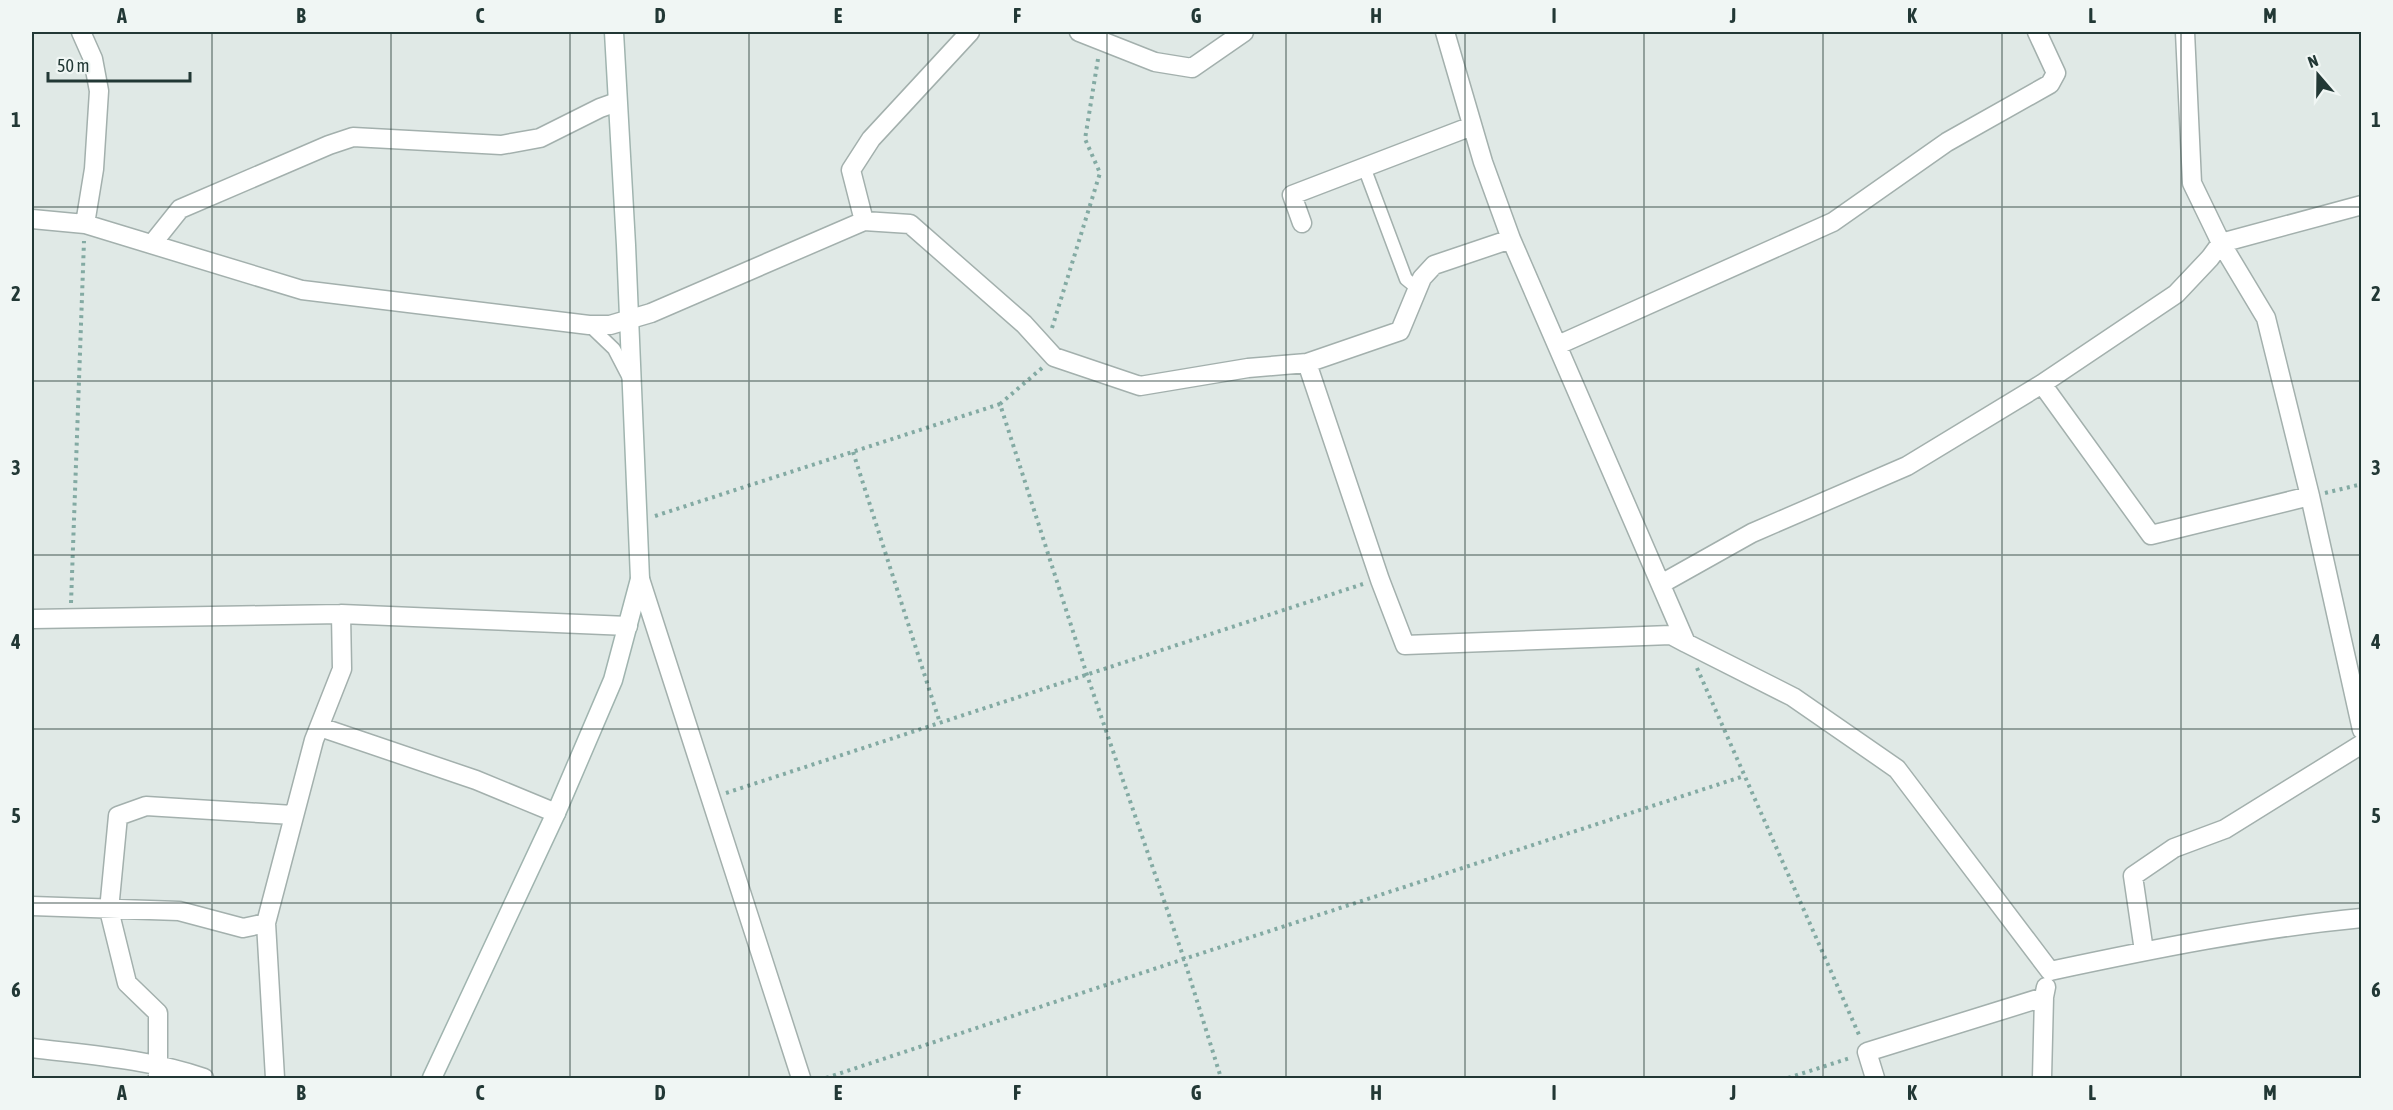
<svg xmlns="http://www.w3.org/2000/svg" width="2393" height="1110" viewBox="0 0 2393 1110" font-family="'Asap Condensed',sans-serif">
<rect width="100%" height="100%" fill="#e0e9e6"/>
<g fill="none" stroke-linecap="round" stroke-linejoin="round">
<g stroke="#a3b0ad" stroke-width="15">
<path id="lane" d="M1364 167 1406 279 1417 288
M589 325 614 349 628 376"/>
</g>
<g stroke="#a3b0ad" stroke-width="21">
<path id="street" d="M81 32 93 59 99 91 94 169 85 224
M1079 32 1155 62 1192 68 1244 32
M1445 32 1483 162 1511 239 1686 643
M2185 32 2192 183 2221 243 2266 318 2310 496 2362 730
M32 219 85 224 302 290 589 325H610L651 313 864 221 910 224 1024 324 1054 357 1140 386 1248 368 1307 363 1400 331 1422 278 1434 265 1511 239
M864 221 851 170 871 139 970 32
M1302 223 1292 195 1472 126
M152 244 180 209 329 145 353 137 501 145 540 138 600 108 617 102
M1558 345 1833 222 1947 142 2050 84 2056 73 2037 32
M1307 363 1380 580 1405 645 1671 635 1686 643 1793 697 1897 769 2050 971
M2042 384 2151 535 2310 496
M640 579 801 1078
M1661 584 1752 533 1907 466 2042 384 2176 294 2210 258 2221 243 2362 205
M32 619 341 614 628 626
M320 727 476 780 556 813
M32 906 179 911 243 928 266 923 314 740 342 669 341 614
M266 923 275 1078
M2144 951 2133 876 2174 848 2225 829 2362 744
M2050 971C2153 949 2257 928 2362 918
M32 1048C89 1055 149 1059 204 1078
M158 1078V1013L127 983 109 910 118 816 146 806 293 815
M1875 1078 1867 1052 2044 997
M2042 1078 2044 997 2046 987"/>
</g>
<g stroke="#a0b4af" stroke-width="21">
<path id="secondary" d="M432 1078 556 813 613 680 640 579 626 245 614 32"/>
</g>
<path stroke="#83aaa3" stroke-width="4" stroke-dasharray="3 4.5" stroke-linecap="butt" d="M1052 328 1100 173 1085 139 1098 59
M1042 368 1000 404 1087 675 1184 959 1221 1078
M853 452 940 723
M2325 493 2362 484
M655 516 1000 404
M71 603 84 241
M1697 668 1860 1037
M726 793 1363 584
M826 1078 1184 959 1744 776
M1788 1078 1850 1058"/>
<use href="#lane" stroke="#fff" stroke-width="12"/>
<use href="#street" stroke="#fff" stroke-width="18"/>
<use href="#secondary" stroke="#fff" stroke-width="18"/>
</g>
<path fill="none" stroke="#223835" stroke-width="1.5" stroke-opacity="0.55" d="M212 32V1078M391 32V1078M570 32V1078M749 32V1078M928 32V1078M1107 32V1078M1286 32V1078M1465 32V1078M1644 32V1078M1823 32V1078M2002 32V1078M2181 32V1078M32 207H2362M32 381H2362M32 555H2362M32 729H2362M32 903H2362"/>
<rect width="2393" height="1110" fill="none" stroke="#f0f6f4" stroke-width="66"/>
<g transform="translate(2318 75) rotate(340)" stroke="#f0f6f4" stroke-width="4.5" paint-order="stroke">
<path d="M0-4.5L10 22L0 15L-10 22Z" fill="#223835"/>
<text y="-9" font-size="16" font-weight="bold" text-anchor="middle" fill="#223835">N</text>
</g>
<path d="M48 72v9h142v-9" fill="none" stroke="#223835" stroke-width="3"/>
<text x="57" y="72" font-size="18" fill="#223835" stroke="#f0f6f4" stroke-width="4.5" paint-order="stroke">50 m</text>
<rect x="33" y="33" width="2327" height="1044" fill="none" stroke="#223835" stroke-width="2"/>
<g font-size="20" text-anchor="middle" font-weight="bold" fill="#223835">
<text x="122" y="23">A</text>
<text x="301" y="23">B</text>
<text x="480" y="23">C</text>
<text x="660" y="23">D</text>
<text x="838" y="23">E</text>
<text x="1017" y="23">F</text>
<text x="1196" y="23">G</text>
<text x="1376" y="23">H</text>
<text x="1554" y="23">I</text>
<text x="1733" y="23">J</text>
<text x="1912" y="23">K</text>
<text x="2092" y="23">L</text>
<text x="2270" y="23">M</text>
<text x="16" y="127">1</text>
<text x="2376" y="127">1</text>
<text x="16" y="301">2</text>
<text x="2376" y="301">2</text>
<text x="16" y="475">3</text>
<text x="2376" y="475">3</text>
<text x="16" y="649">4</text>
<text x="2376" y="649">4</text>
<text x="16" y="823">5</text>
<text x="2376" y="823">5</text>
<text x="16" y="997">6</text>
<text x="2376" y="997">6</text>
<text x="122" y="1100">A</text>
<text x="301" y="1100">B</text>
<text x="480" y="1100">C</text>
<text x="660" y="1100">D</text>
<text x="838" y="1100">E</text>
<text x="1017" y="1100">F</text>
<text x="1196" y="1100">G</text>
<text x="1376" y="1100">H</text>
<text x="1554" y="1100">I</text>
<text x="1733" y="1100">J</text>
<text x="1912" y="1100">K</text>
<text x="2092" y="1100">L</text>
<text x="2270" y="1100">M</text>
</g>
</svg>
